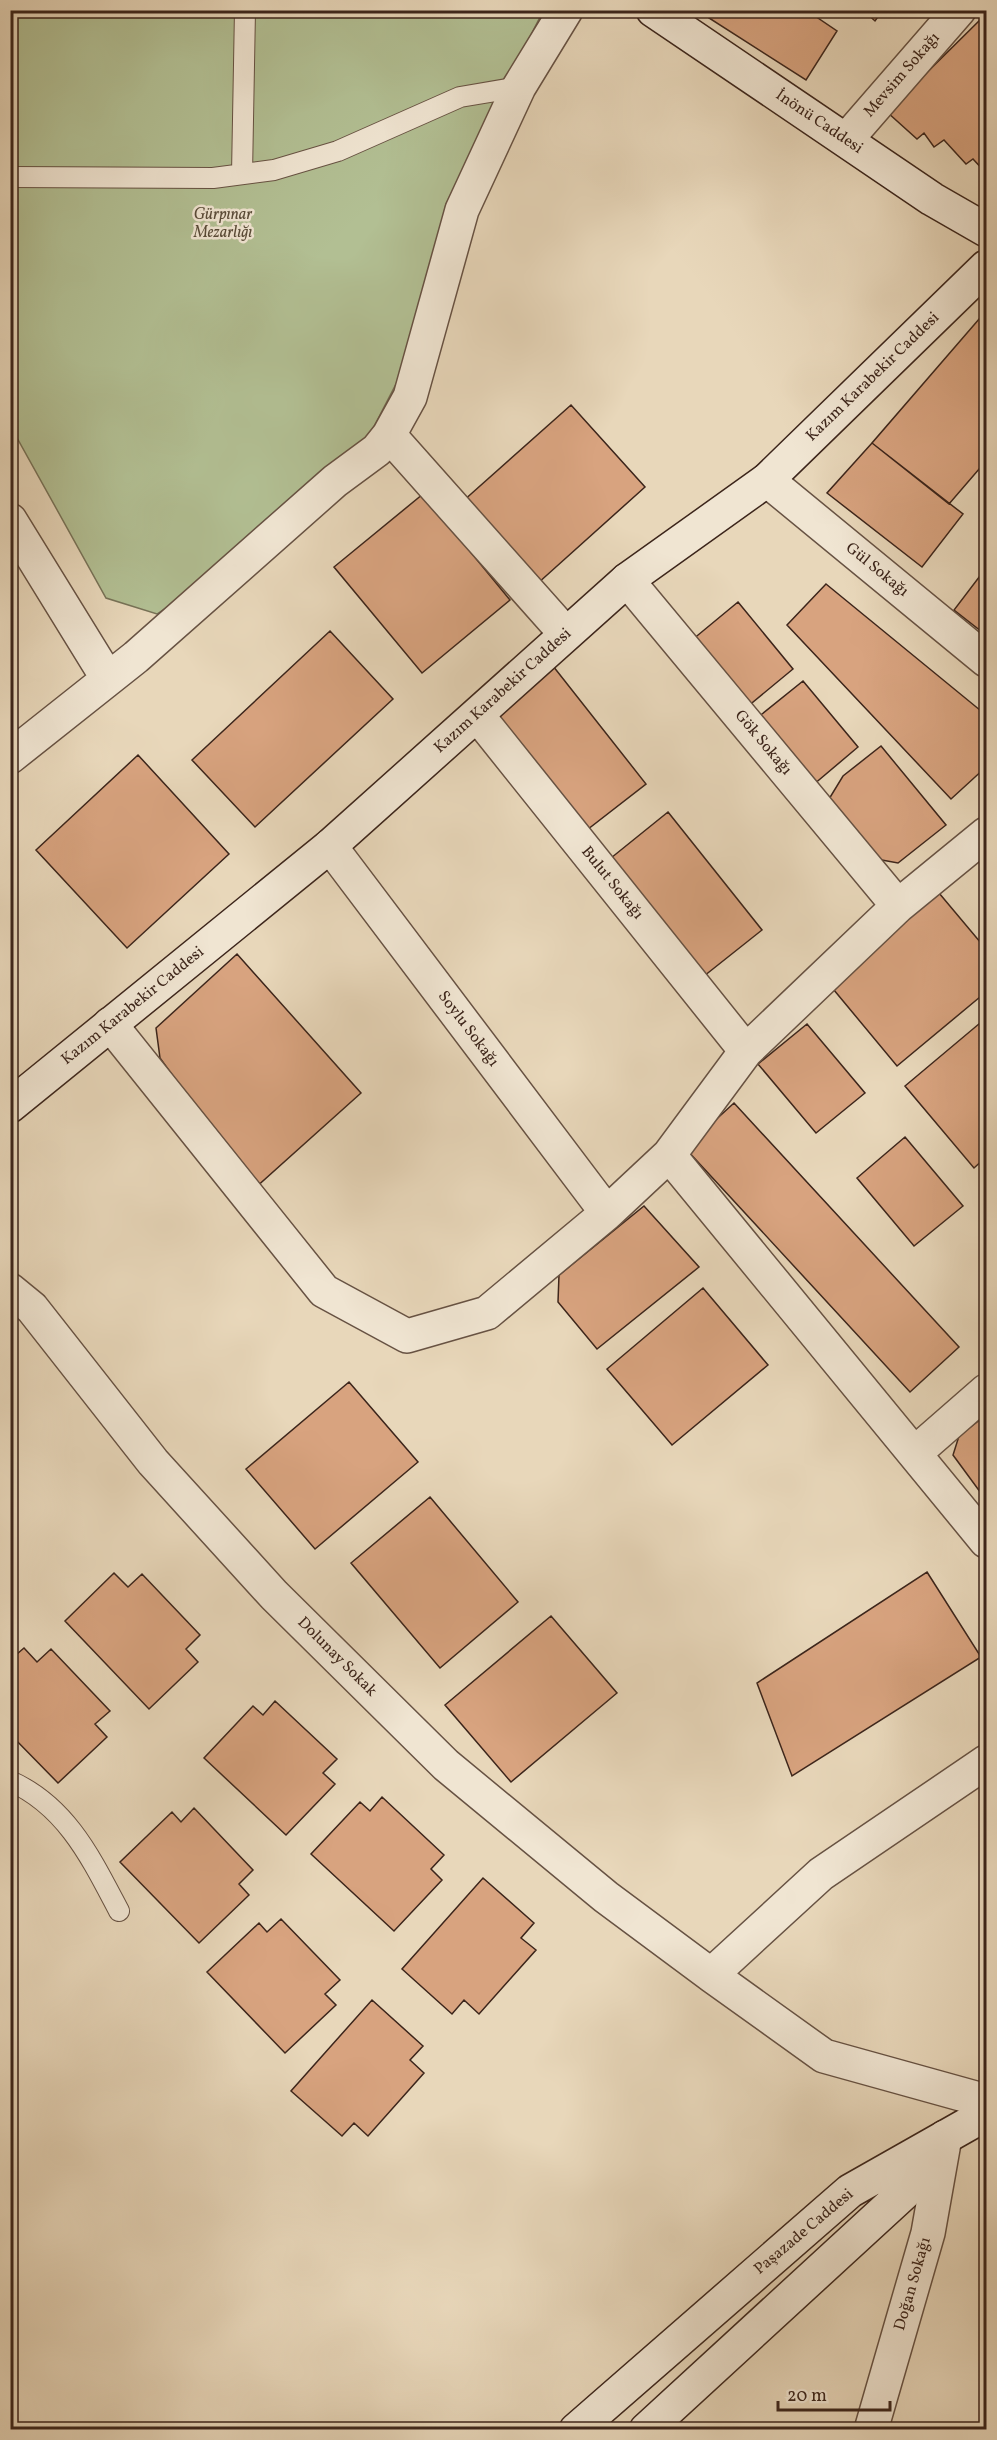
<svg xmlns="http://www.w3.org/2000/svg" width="997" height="2440" viewBox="0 0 997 2440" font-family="Vollkorn,serif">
<rect width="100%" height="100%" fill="#e8d7ba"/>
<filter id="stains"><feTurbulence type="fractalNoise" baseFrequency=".00333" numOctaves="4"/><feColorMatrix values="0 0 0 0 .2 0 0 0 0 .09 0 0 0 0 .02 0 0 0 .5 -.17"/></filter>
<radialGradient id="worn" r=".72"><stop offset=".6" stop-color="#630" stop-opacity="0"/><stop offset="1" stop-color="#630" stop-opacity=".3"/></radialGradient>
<path fill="#b2bf93" stroke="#777257" stroke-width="1.5" d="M10 11H543L446 204 411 355 368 438 204 582 157 614 106 598 11 427Z"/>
<path fill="#d8a37f" stroke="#3c251b" stroke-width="1.5" d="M714 10H806L837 31 806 80 709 18Z
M863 10H883L875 21Z
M986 14V173L973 159 966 164 944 140 934 147 924 133 917 139 887 112Z
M986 311V461L949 504 872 443Z
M571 405 645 487 537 584 462 502Z
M872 443 963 514 922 567 827 493Z
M423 494 510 600 422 673 334 567Z
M986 568V635L954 610Z
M826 584 986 715V767L951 799 787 625Z
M738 602 793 669 747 707 692 640Z
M330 631 393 699 255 827 192 760Z
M553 666 646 784 583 833 490 715Z
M803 681 858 747 813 785 757 718Z
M881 746 946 825 898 863 871 858 829 799 843 776Z
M138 755 229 854 127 948 36 850Z
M668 812 762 930 699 980 606 862Z
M939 893 986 949V992L897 1066 829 984Z
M237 954 361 1093 254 1189 160 1058 156 1028Z
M986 1018V1157L974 1168 905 1086Z
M807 1024 865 1093 816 1133 758 1064Z
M734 1103 959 1347 910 1392 685 1148Z
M905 1137 963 1206 914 1246 857 1178Z
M644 1206 699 1267 597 1349 558 1302 559 1275Z
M703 1288 768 1365 672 1445 607 1369Z
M349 1382 418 1462 315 1549 246 1469Z
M986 1415V1500L953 1455 959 1436Z
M430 1497 518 1602 440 1668 351 1563Z
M927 1572 981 1657 792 1776 757 1683Z
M114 1573 128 1587 142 1574 200 1635 186 1649 198 1662 149 1709 65 1621Z
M551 1616 617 1693 511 1782 445 1705Z
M24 1648 37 1662 51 1649 110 1711 95 1724 107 1737 58 1783 10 1734V1660Z
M275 1701 337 1759 323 1773 335 1784 286 1835 204 1758 253 1706 263 1715Z
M382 1797 444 1855 431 1869 442 1880 394 1931 311 1854 360 1802 370 1811Z
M194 1808 253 1870 239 1884 249 1895 199 1943 120 1862 172 1812 181 1822Z
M483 1878 534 1923 521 1938 536 1950 479 2014 464 2000 452 2014 402 1969Z
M281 1919 340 1980 325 1994 336 2005 285 2053 207 1972 259 1923 267 1932Z
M372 2000 423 2046 410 2060 424 2073 368 2136 354 2123 342 2136 291 2091Z"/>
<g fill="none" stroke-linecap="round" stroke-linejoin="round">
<g stroke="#675243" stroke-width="22">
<path id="lane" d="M242 174 245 10
M10 177 213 178 274 170 338 151 460 97 519 87
M10 1781C67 1806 92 1860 119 1911"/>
</g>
<g stroke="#675243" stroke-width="36">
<path id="street" d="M846 140 959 10
M389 435 566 634
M767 480 986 660
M10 520 108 679
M627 580 898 906
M478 716 746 1051
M10 757 136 657 335 481 377 450 389 435 410 397 462 210 519 87 566 10
M330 846 607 1213
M110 1024 324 1291 407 1336 487 1313 607 1213 669 1155 986 1541
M669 1155 746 1051 898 906 986 834
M10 1290 32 1308 153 1462 274 1595 446 1765 606 1897 711 1975
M915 1453 986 1391
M986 1762 821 1874 711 1975 824 2056 986 2101
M871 2430 928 2233 945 2137"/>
</g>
<g stroke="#3c251b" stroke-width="36">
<path id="secondary" d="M653 10 932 199 986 230
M10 1106 330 846 627 580 767 480 986 267
M576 2430 850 2191 986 2114
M646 2430 905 2192 938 2146"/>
</g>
<use href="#lane" stroke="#f0e5d2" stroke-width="20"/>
<use href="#street" stroke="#f0e5d2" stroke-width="33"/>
<use href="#secondary" stroke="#f0e5d2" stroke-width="33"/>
</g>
<g text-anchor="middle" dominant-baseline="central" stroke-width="5" stroke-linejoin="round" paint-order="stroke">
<g font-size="16" fill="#3c251b" stroke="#f0e5d2">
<text transform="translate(902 75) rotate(-49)">Mevsim Sokağı</text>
<text transform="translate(819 122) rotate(34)">İnönü Caddesi</text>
<text transform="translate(873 377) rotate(-44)">Kazım Karabekir Caddesi</text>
<text transform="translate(877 570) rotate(39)">Gül Sokağı</text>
<text transform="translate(503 691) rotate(-42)">Kazım Karabekir Caddesi</text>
<text transform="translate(763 743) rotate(50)">Gök Sokağı</text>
<text transform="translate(612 883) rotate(51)">Bulut Sokağı</text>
<text transform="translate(133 1006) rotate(-39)">Kazım Karabekir Caddesi</text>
<text transform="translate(468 1029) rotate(53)">Soylu Sokağı</text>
<text transform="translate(337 1657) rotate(45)">Dolunay Sokak</text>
<text transform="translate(804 2232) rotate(-40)">Paşazade Caddesi</text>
<text transform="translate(913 2284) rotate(-74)">Doğan Sokağı</text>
</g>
<g font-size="16" font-style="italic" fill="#5a4c39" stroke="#f0e5d2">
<text x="223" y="215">Gürpınar<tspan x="223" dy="18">Mezarlığı</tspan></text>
</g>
</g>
<rect width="997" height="2440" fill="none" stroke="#e8d7ba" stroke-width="36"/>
<rect x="12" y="12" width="973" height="2416" fill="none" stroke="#3c251b" stroke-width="3"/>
<rect x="18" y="18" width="961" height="2404" fill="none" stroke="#3c251b" stroke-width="1.5"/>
<path d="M778 2401v9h112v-9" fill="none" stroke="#3c251b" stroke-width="3"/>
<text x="787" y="2401" font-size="18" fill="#3c251b" stroke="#f0e5d2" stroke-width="4.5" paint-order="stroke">20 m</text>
<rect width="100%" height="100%" filter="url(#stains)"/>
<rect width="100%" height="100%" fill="url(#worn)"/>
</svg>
